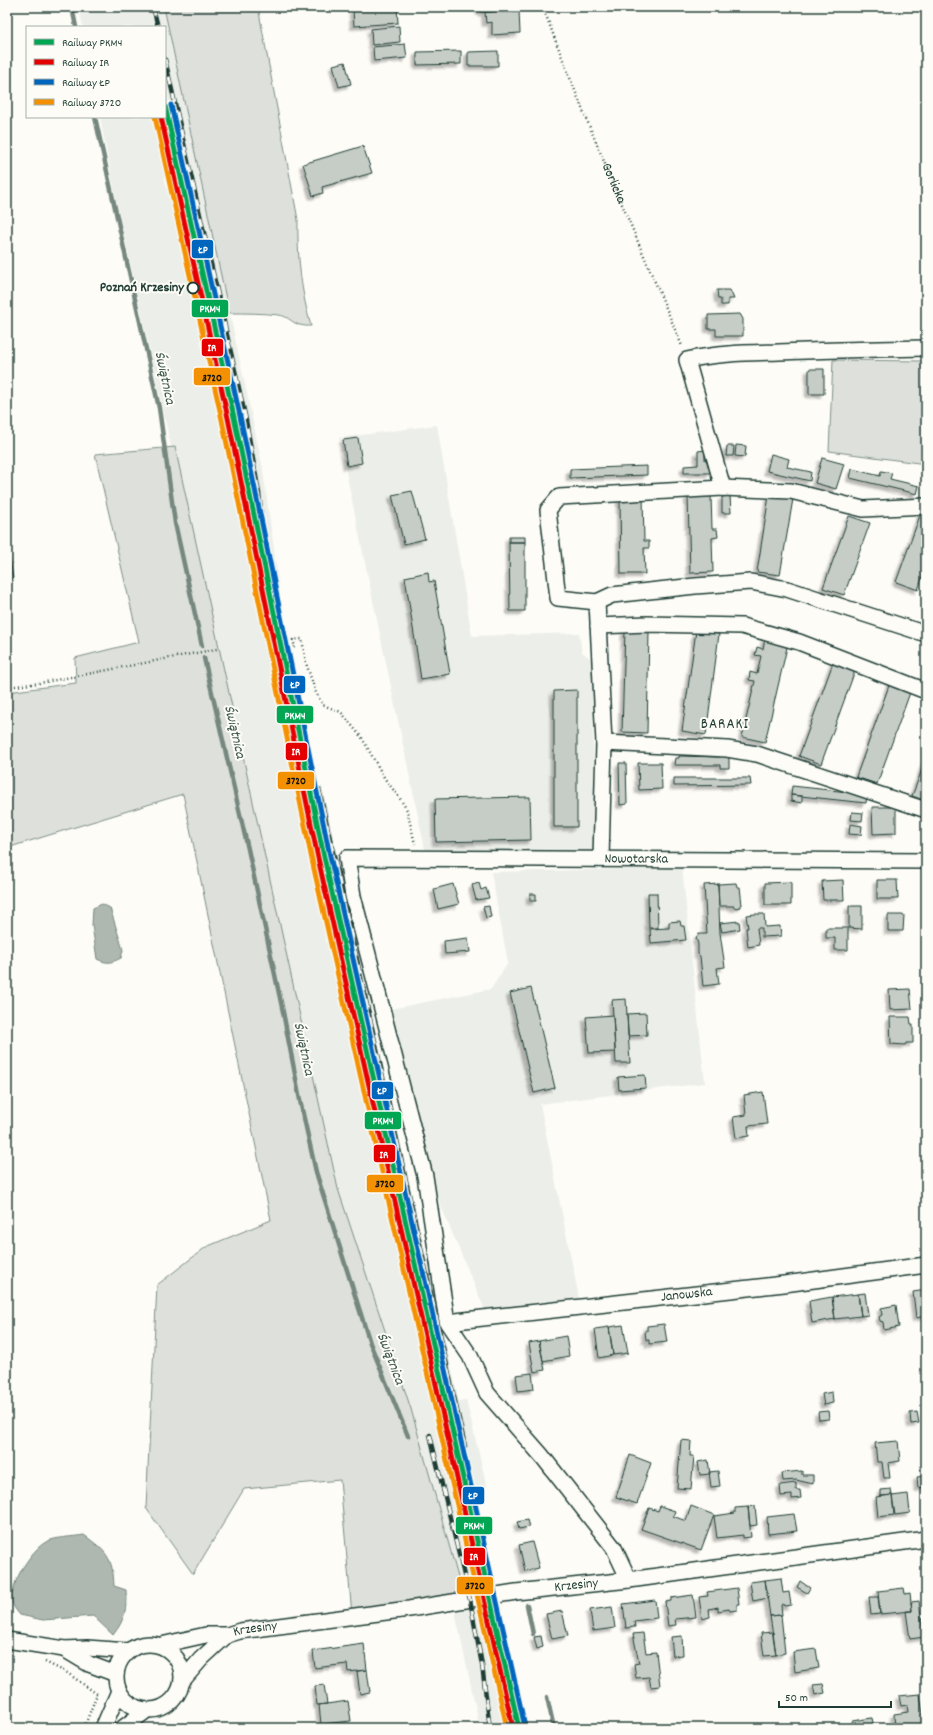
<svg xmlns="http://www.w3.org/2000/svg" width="933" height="1735" viewBox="0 0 933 1735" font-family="Dekko,sans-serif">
<defs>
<filter id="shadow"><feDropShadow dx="-3.5" dy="3.5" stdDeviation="1" flood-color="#0004"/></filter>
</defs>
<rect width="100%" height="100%" fill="#fdfcf7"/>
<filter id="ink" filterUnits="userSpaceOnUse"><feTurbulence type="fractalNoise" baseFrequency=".025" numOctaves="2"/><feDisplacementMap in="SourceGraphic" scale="8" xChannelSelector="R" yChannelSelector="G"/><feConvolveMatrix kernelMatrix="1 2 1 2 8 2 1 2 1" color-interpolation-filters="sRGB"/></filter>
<g filter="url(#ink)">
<path fill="#eceee9" d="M79 7H164L262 464 291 672 314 787 322 786 406 1171 459 1401 466 1400 487 1487 474 1488 526 1728H480L447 1574 339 1199 116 199 100 117H165V27H83Z
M437 425 472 636 579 633 582 652 592 660 595 853 426 854 339 438Z
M682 868 705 1083 540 1104 579 1298 485 1310 425 1169 386 1010 491 989 508 963 491 872Z"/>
<path fill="#dde0db" stroke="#7e8e88" d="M164 7H258L298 220C297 255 301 292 311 326 292 327 292 317 279 315 263 313 246 313 229 313Z
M833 360 926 361V464L829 451Z
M175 447 338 1189 411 1409 463 1595 352 1615 340 1480 244 1489 193 1574 146 1508 157 1285 206 1247 271 1220 183 794 7 848V692L76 683 75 658 139 642 95 454Z"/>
<path fill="#aeb8b1" stroke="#75877f" d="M102 904 110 908 123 950 121 958C111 963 107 964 97 959L92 925 93 908Z
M84 1535C106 1551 113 1557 114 1586L126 1590C127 1609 125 1620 113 1635L93 1616 43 1620 20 1615C16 1610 12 1606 12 1599 11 1582 32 1549 46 1542 55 1537 73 1537 84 1535Z"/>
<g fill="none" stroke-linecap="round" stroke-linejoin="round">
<path stroke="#75877f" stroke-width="4.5" d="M72 7 76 27
M95 117 159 408 175 523 202 646
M204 658 248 849 283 1012 301 1105 316 1172 370 1343 408 1436
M527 1605 533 1634
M547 1697 554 1728"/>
</g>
<path fill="#c6cdc7" stroke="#1f3d34" filter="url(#shadow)" d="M480 7H509V11L480 12Z
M397 8 398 23 354 26 353 10Z
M509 11H519L520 33 492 35V22L486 23 485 12Z
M399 26 400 42 372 45 371 29Z
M405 44 407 58 374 61 373 47Z
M461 51V64L417 65V52Z
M498 51V66H468V52Z
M345 62 351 84 339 87 333 65Z
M363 146 372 173 322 187 323 193 313 196 303 164Z
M717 290H730L734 299H728V305H721V299H718Z
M740 314 743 319V336H716V329H708V315Z
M809 369H824V394H809Z
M358 438 362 463 347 466 343 440Z
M736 445 746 446 745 457 735 456Z
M727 446H734L733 456H726Z
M705 450V460H711V473H684V466L698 465V451Z
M771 454 789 459 787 467 811 472 810 481 767 471Z
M822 458 844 464 836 489 815 483Z
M647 466V475L570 478V469Z
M852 469 880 476 881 471 892 473 890 479 919 486 917 494 850 478Z
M412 491 425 539 404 544 392 495Z
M688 496H711L712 529H717L718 537 712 538 713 572 690 573Z
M730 496 731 513H722V497Z
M769 496 793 499 780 575 757 572Z
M643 497 644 541H649V548H644L645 574H621L620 498Z
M922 510 926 511V566L918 590 896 582Z
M849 516 870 523 844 595 823 588Z
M7 535 13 579H7Z
M509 537H525V542H509Z
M509 542H525V611H510Z
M428 572 429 582 434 581 450 674 421 679 405 577Z
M625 630 649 631 647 733 622 732Z
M696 631 719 634 706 735 682 731Z
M765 638 788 643 765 742 742 737 755 681 749 680 750 672 757 674 761 656 755 655 757 647 763 649Z
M834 660 856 668 821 764 799 756Z
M891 680 912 687 877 784 856 777Z
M577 690V827H554V691Z
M720 754H729V768H720V765H674L675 758H679V756L720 757Z
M926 759V801L912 796Z
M619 763H626L627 804 620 805Z
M638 763H661L662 789 639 790Z
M674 778H750L751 785 674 786Z
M792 786 867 794 866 803 791 795Z
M791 795 802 796V803L791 801Z
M530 797 531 840 436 842 435 799Z
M872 807H896V833L873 834Z
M852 812 863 813 862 821 851 820Z
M850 824 862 826 861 835 849 834Z
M843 880 844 900H823L822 881Z
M877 880H897L898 899H877Z
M791 882V905H765V883Z
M479 883 481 890 486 888 489 898 476 900 472 885Z
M736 883 737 887H740L742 905H740V907L734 908V906H719L718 884Z
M453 884 459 904 438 909 434 889Z
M718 884 720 933 725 967 717 968 719 984 703 986 700 956 698 954V944L696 938 699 934H707L704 885Z
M648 893H657L658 928H649Z
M530 894H536V901H530Z
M489 906 491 917 486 918 483 907Z
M849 906H862V929L849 928Z
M755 914H764L765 927 780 926 781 936 762 937V928H757L759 945 748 947 746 928H748L746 915Z
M888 915H904L903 931H888Z
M680 921 681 926H684L686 940 651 943 650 929 669 928V922Z
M739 921 740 929 722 932 720 923Z
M826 928H848V950H835V938H826Z
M468 938 470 952 445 954 444 941Z
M531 988 555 1088 534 1093 510 993Z
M910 989 912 1009 890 1010 889 990Z
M626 999 630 1063H616L612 1000Z
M646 1013 647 1035 628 1036 627 1014Z
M613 1015 615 1052 589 1053 586 1017Z
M890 1017H910L911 1024H913V1043H906L905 1045 891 1044Z
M645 1075 646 1088 619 1090 618 1077Z
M763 1092 767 1124 748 1126 749 1136 736 1138 733 1117 746 1115 744 1095Z
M926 1290V1316L916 1318 913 1292Z
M865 1293 868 1315 861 1316 858 1294Z
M858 1294 861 1316 835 1319 832 1297Z
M832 1297 835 1319 812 1323 809 1301Z
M896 1305 899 1327 884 1330 883 1322 880 1321 879 1317 882 1315 881 1308Z
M664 1324 667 1342 649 1344V1340H646L645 1331H647V1326Z
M623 1325 628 1353 613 1355 609 1327Z
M609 1327 613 1355 599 1358 595 1329Z
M566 1336 569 1356 543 1361 539 1341Z
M539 1341 545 1370 534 1372 529 1343Z
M532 1373 534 1389 518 1391 516 1375Z
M832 1392 833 1403 824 1405 822 1394Z
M828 1411 829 1419 819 1420 818 1412Z
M917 1412 919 1423 911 1424 910 1413Z
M681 1440 691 1441 690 1456H694L691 1489 677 1488Z
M898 1441 900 1461 888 1463 890 1478H884L882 1462H877L875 1443Z
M630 1455 651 1463 637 1504 616 1497Z
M708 1460 710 1474 700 1475 698 1462Z
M718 1471 720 1486 711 1487 709 1472Z
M802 1471V1475H813V1484L796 1480 783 1481 782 1473Z
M925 1476 926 1487 918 1488 917 1477Z
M796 1483V1490H800L801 1498 792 1499V1495L781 1496 780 1485Z
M891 1489 892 1495 881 1496V1490Z
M908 1494 910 1513 895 1515 892 1496Z
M892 1495 894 1515 878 1517 876 1497Z
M660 1506 675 1511 673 1516 686 1521 691 1506 714 1515 701 1550 641 1529 649 1508 658 1511Z
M755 1506 757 1525 750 1526 748 1507Z
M748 1507 751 1537 743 1538V1535L717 1538 714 1516 735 1513V1508Z
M794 1514 797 1531 768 1534 767 1517Z
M527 1520 529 1527 519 1529 517 1522Z
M532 1542 539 1568 525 1571 519 1545Z
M781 1578 783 1593 789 1592 791 1605 784 1606 783 1604 781 1605 782 1615 770 1616 765 1580Z
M765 1580 768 1598 753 1601 750 1582Z
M800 1581 810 1588 807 1593 797 1587Z
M737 1588 739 1604H737V1610L730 1611 729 1609 718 1611V1607L709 1609 710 1617 702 1619 699 1597 708 1596 707 1592Z
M904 1588 905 1594 910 1593 912 1611 880 1614 878 1591Z
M693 1595 696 1617 675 1619 676 1625 668 1626 665 1602 671 1601V1598Z
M869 1597H878L880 1614 871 1615Z
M655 1600 657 1618 634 1621 635 1627 626 1628 623 1604Z
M919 1601 924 1637 910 1639 906 1611H912L911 1602Z
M612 1607 615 1628 593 1631 590 1610Z
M562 1611 568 1636 552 1639 546 1614Z
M781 1615 785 1653 776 1655 770 1616Z
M926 1617V1635H924L922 1618Z
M773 1632 776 1655 764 1656 761 1633Z
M643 1633 646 1653 656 1652 660 1686 651 1687 649 1677 636 1678 634 1664 639 1663 633 1634Z
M541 1636 543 1647 537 1649 534 1637Z
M682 1636 683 1655 673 1656 671 1637Z
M364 1644 367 1670 348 1672 347 1664 315 1668 313 1651Z
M816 1649 819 1668 795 1672 793 1652Z
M367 1670 370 1692 360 1694 357 1671Z
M823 1684 825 1693 815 1695 813 1685Z
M324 1685 327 1704 317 1705 315 1686Z
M920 1694 925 1728H895L894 1714 908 1712 907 1705 901 1706 899 1696Z
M348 1701 351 1721 321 1724 319 1705Z
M872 1718 874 1728H853L852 1721Z"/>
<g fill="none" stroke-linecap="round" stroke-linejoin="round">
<g stroke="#1f3d34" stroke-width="18">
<g id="minor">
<path d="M723 488 687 360C717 353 748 353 779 352 828 350 877 349 926 348"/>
<path d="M597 602 612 595 695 586 751 582 787 589 926 634"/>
<path d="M598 626 647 624 742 626 799 642 926 691"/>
<path d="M604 743 727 749 757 754 926 810"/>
<path d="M601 859 604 743 597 602 558 598 548 510 559 497 723 488 791 491 863 509 926 506"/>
<path id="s2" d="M447 1322 784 1284 926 1265"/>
<path id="s3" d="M629 1580 614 1548 542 1456 487 1393 470 1356 447 1322 425 1176 353 896 347 858 926 861"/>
<path d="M7 1640 64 1649 87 1648 128 1651"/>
<circle cx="149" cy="1677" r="33"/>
<path id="s4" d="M161 1645 206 1635H227L240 1631 409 1609 516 1592 629 1580 926 1539"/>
<path d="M64 1649 89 1664 116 1674"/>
<path d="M183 1680 201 1659 227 1635"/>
<path d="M103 1728 119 1691"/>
<path d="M123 1728 147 1710"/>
</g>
</g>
<g stroke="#1f3d34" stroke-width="2.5" stroke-dasharray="1 3" stroke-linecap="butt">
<path id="s1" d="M543 7C585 122 635 233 682 346"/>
<path d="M264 618 272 651 295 647 293 640 302 639 306 663 316 693 323 705 341 712 362 738 385 779 399 797 407 810 415 844"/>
<path d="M7 687 40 683 217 649"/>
<path d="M45 1662 66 1672 97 1694 84 1728"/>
</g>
<use href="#minor" stroke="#fdfcf7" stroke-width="15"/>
<g stroke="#1f3d34" stroke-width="4.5">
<path id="rail" d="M153 7 158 27
M165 59 245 415 259 493 269 579 275 621
M319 789 465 1446
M343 942 365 1018
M430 1435 470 1600 482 1665 490 1728"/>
</g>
<use href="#rail" stroke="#fdfcf7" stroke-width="3" stroke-dasharray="9" stroke-linecap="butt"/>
<g stroke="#fdfcf7" stroke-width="8">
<path id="rail-1" d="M165 106 234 417 324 857 519 1728"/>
</g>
<g stroke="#fdfcf7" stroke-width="8">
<path id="rail-2" d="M161 117 228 418 318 858 513 1728"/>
</g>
<g stroke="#fdfcf7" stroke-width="8">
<path id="rail-3" d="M171 105 240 416 330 856 525 1727"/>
</g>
<g stroke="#fdfcf7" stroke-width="8">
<path id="rail-4" d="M155 117 222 420 312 860 507 1728"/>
</g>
<use href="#rail-1" stroke="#00a651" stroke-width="5"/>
<use href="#rail-2" stroke="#e50000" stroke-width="5"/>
<use href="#rail-3" stroke="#0065bd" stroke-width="5"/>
<use href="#rail-4" stroke="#f49103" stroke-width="5"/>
</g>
</g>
<circle fill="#fdfcf7" stroke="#1f3d34" stroke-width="2" cx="193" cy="288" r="5.5"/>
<g text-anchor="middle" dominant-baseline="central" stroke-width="4" stroke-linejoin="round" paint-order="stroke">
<g font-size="14" fill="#1f3d34" stroke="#fdfcf7">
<text stroke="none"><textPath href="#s1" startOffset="190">Gorlicka</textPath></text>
<text stroke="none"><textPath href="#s3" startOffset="1082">Nowotarska</textPath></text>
<text stroke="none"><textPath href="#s2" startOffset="241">Janowska</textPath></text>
<text stroke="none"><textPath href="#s4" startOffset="420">Krzesiny</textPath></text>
<text stroke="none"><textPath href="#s4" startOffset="96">Krzesiny</textPath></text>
</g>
<g font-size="14" font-weight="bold" fill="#1f3d34" stroke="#fdfcf7" text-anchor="end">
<text x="184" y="288">Poznań Krzesiny</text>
</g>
<g font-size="15" font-style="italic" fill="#435c53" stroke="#fdfcf7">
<text transform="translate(164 378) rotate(78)">Świątnica</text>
<text transform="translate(234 732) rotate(77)">Świątnica</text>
<text transform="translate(303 1049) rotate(78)">Świątnica</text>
<text transform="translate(390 1359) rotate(69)">Świątnica</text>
</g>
<g font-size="15" letter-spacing="1" fill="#1f3d34" stroke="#fdfcf7">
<text x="725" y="725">BARAKI</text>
</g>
</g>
<g stroke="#fdfcf7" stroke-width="1.5">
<rect x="191" y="239" width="23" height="20" rx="4" fill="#0065bd"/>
<rect x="191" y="299" width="38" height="19" rx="4" fill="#00a651"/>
<rect x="201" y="338" width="23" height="19" rx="4" fill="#e50000"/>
<rect x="193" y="367" width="38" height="19" rx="4" fill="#f49103"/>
<rect x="283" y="675" width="23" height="19" rx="4" fill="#0065bd"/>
<rect x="276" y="705" width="38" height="19" rx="4" fill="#00a651"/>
<rect x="285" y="742" width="23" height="19" rx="4" fill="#e50000"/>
<rect x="277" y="771" width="38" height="19" rx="4" fill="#f49103"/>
<rect x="371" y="1081" width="23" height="19" rx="4" fill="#0065bd"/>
<rect x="364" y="1111" width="38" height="19" rx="4" fill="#00a651"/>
<rect x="373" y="1144" width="23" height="19" rx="4" fill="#e50000"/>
<rect x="366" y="1174" width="38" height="19" rx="4" fill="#f49103"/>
<rect x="462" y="1486" width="23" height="19" rx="4" fill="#0065bd"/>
<rect x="455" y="1516" width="38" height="19" rx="4" fill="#00a651"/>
<rect x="463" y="1547" width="23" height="19" rx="4" fill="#e50000"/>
<rect x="456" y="1576" width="38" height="19" rx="4" fill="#f49103"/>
</g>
<g font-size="11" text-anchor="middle" font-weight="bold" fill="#fff">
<text x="203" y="253">ŁP</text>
<text x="210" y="312">PKM4</text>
<text x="212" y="351">IR</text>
<text x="295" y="688">ŁP</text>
<text x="295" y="719">PKM4</text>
<text x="296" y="755">IR</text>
<text x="382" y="1094">ŁP</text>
<text x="383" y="1124">PKM4</text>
<text x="384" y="1158">IR</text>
<text x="473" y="1499">ŁP</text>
<text x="474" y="1529">PKM4</text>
<text x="474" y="1560">IR</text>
</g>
<g font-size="11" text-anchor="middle" font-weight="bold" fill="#111">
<text x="212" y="381">3720</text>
<text x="296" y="784">3720</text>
<text x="385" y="1187">3720</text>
<text x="475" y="1589">3720</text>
</g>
<rect width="933" height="1735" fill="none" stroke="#fdfcf7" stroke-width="24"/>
<rect x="12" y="12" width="909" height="1711" fill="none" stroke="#1f3d34" stroke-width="1.5" filter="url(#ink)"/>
<rect x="26" y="26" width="140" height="92" fill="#fdfcf7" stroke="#a4b0a9"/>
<rect x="34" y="39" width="20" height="6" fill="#00a651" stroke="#a4b0a9"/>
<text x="62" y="46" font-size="12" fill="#1f3d34">Railway PKM4</text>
<rect x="34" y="59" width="20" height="6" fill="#e50000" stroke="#a4b0a9"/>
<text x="62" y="66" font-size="12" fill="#1f3d34">Railway IR</text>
<rect x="34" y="79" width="20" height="6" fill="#0065bd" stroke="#a4b0a9"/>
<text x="62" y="86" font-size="12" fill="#1f3d34">Railway ŁP</text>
<rect x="34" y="99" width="20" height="6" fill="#f49103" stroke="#a4b0a9"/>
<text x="62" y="106" font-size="12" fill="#1f3d34">Railway 3720</text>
<path d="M779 1701v6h112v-6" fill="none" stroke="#1f3d34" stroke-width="2"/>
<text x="785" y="1701" font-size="12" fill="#1f3d34" stroke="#fdfcf7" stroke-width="3" paint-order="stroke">50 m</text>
</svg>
